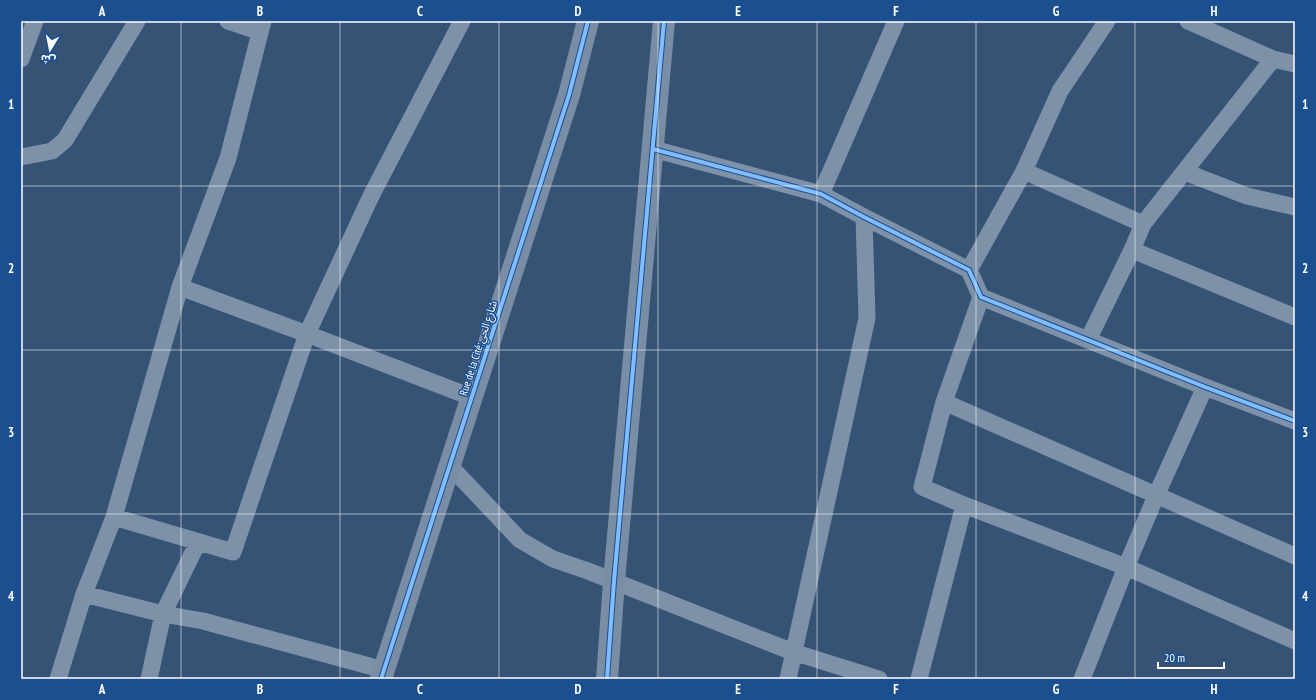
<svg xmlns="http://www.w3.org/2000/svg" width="1316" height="700" viewBox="0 0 1316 700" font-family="'PT Sans Narrow','Noto Sans Arabic',sans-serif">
<rect width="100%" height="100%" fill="#365274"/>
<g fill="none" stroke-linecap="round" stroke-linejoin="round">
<path stroke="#7d92a8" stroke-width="17" d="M228 21 260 32
M21 59 35 21
M1273 59 1295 64
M653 149 821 194 864 217 969 270 981 297 1205 387 1295 421
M21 157 52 151 65 140 137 21
M1024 171 1143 224 1132 250 1088 340
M1185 172 1247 196 1295 207
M821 194 896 21
M1143 224 1273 59 1188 21
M1132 250 1295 317
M969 270 1024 171 1060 91 1107 21
M180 287 307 334 371 196 462 21
M981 297 944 402 1295 556
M1205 387 1156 496 1126 567 1295 641
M944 402 922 487 964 505
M449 465 520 540 553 559 588 571 793 652 879 679
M114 517 233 552 307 334 471 397
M198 542 163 614 203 621 384 670
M84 594 114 517 180 287 228 158 263 21
M58 679 84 594 163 614 149 679
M788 679 867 318 864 217
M919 679 964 505 1126 567 1082 679"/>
<path stroke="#798da4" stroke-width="22" d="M381 679 569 95 588 21
M607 679 614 581 664 21"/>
<g stroke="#1b4f8f" stroke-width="6">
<path id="cycleway" d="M653 149 821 194 864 217 969 270 981 297 1205 387 1295 421
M381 679 569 95 588 21
M607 679 614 581 664 21"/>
</g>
<use href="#cycleway" stroke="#80bcff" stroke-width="4"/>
</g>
<path fill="none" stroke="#fff" stroke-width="1" stroke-opacity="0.55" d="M181 21V679M340 21V679M499 21V679M658 21V679M817 21V679M976 21V679M1135 21V679M21 186H1295M21 350H1295M21 514H1295"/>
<g text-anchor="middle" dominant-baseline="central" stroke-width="3" stroke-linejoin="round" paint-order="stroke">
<g font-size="11" fill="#fff" stroke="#1b4f8f">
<text transform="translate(478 348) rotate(-72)">Rue de la Cité;شارع الحي</text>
</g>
</g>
<rect width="1316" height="700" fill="none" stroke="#1b4f8f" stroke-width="44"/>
<g transform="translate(50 50) rotate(190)" stroke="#1b4f8f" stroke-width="3" paint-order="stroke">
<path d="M0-3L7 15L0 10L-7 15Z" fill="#ffffff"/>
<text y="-6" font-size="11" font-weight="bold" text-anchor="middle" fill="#ffffff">ش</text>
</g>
<path d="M1158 662v6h66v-6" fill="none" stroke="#ffffff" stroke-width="2"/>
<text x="1164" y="662" font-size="12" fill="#ffffff" stroke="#1b4f8f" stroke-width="3" paint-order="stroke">20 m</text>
<rect x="22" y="22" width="1272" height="656" fill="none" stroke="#fff" stroke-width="1.5"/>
<g font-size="13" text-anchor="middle" font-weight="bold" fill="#fff">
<text x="102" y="16">A</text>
<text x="260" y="16">B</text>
<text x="420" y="16">C</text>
<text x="578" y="16">D</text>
<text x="738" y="16">E</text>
<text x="896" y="16">F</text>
<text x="1056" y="16">G</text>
<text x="1214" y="16">H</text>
<text x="11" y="109">1</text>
<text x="1305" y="109">1</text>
<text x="11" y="273">2</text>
<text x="1305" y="273">2</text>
<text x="11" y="437">3</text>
<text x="1305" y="437">3</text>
<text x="11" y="601">4</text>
<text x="1305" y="601">4</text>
<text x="102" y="694">A</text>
<text x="260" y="694">B</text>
<text x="420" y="694">C</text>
<text x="578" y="694">D</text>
<text x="738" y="694">E</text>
<text x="896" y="694">F</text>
<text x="1056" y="694">G</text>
<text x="1214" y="694">H</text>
</g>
</svg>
